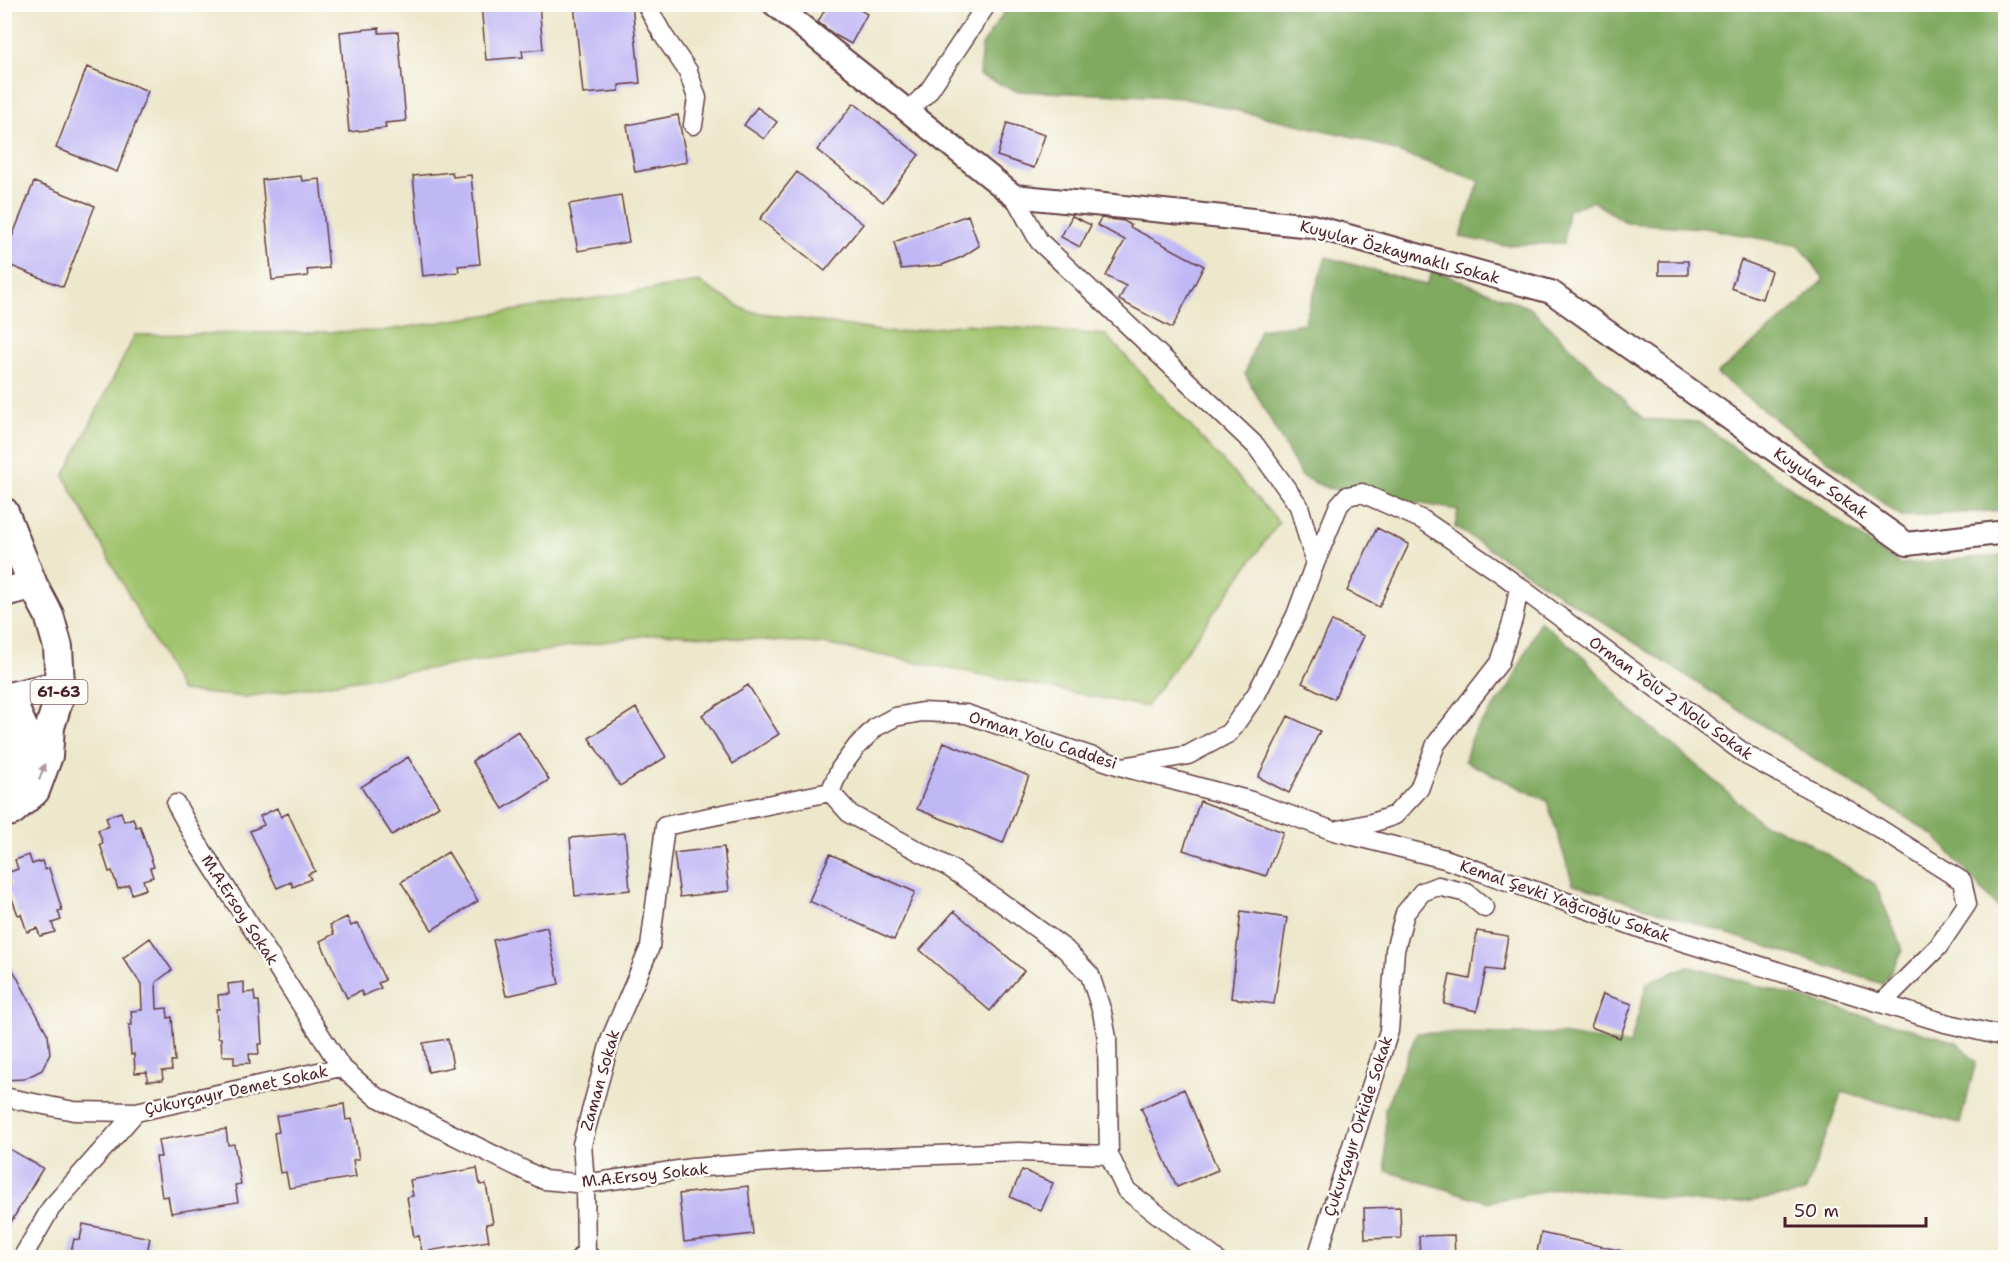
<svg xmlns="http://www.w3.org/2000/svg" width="2010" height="1262" viewBox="0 0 2010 1262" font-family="'Shantell Sans',sans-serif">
<rect width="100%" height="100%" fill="#fdfcf7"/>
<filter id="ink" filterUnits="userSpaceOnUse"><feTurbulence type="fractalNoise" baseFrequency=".0167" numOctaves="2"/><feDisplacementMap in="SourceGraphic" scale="12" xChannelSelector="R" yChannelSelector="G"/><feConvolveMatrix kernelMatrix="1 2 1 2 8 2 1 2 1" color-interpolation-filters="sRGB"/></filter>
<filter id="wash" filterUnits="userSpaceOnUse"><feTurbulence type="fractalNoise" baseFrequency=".008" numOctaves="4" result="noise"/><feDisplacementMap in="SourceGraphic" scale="24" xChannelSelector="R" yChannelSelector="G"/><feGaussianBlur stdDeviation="1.35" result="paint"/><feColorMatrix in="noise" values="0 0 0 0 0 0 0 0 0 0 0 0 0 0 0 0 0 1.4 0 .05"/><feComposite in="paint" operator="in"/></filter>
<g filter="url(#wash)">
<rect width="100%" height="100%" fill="#ede7cb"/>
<path fill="#a1c46e" stroke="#76724c" stroke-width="1.5" d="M699 282 747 311 895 333 966 324 1106 335 1279 522 1146 707 823 644 661 633 245 697 181 691 64 476 135 335 382 331Z"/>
<path fill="#80aa61" stroke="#656446" stroke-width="1.5" d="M1009 5H2005V510L1901 517 1717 374 1790 313 1824 279 1800 246 1705 228 1627 223 1592 201 1568 210 1564 243 1502 245 1460 237 1480 181 1358 138 1177 97 1016 91 979 75 982 45Z
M1326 257 1426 285 1433 270 1530 308 1644 419 1698 422 1899 564 2005 555V916L1936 837 1455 527 1458 510 1327 488 1302 477 1245 374 1260 330 1304 323Z
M1540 621 1583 656 1629 709 1714 780 1760 822 1802 839 1875 884 1903 951 1883 984 1573 884 1547 801 1465 761 1472 735 1510 686Z
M1688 966 1957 1042 1976 1062 1960 1123 1842 1092 1805 1193 1723 1205 1564 1187 1488 1202 1386 1171 1385 1109 1417 1033 1560 1034 1630 1045 1647 983Z"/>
<g id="blocks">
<path fill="#c0b7f5" d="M481 4H539L543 49 522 51 523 57 486 60Z
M574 4H632L640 83 619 85V91L583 94Z
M828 4H850L867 14 851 44 835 35 818 22Z
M379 28V33L398 32 406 121 385 123 386 128 349 132 340 32Z
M87 67 148 91 117 172 56 148Z
M854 103 919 155 883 202 817 150Z
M757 107 777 122 764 139 744 125Z
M678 115 687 162 635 172 627 125Z
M1007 123 1045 135 1034 168 997 156Z
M452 172 453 177 471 175 480 264 458 266 459 272 423 276 413 176Z
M797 172 863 224 825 271 760 219Z
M301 176 302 181 320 179 329 268 307 270 308 276 272 280 262 180Z
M34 182 95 206 63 287 4 263V257Z
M621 195 629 242 578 251 569 204Z
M968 215 979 246 962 257 942 265 901 269 894 242Z
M1072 216 1091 225 1080 247 1061 237Z
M1101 218 1124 221 1131 225 1130 227 1204 266 1172 328 1119 300 1126 286 1106 276 1125 240 1097 225Z
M1741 260 1771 271 1762 299 1731 288Z
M1659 261H1688V275H1659Z
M1377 528 1409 544 1379 607 1347 591Z
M1332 621 1364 636 1334 699 1302 683Z
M748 685 779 734 733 764 702 715Z
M636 708 666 757 620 786 589 738Z
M1288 716 1320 731 1289 793 1258 777Z
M518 731 549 780 503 809 472 761Z
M944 742 1029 776 1003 843 917 809Z
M408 757 439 806 392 835 361 787Z
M1200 801 1283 832 1266 876 1183 850Z
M277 808 281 817 288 813 315 871 308 874 311 879 293 887 291 882 277 888 250 831 264 825 260 816Z
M121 812 124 821 133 818 136 827 140 826 154 867 150 868 153 877 143 880 146 889 132 894 129 885 118 889 112 871 109 872 100 844 103 843 98 830 109 826 106 817Z
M625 833 630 890 575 896 570 838Z
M724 847 729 891 680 897 674 853Z
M448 852 478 901 432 930 401 882Z
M830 854 915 892 894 940 809 901Z
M29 855 32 864 42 861 45 870 49 868 62 910 58 911 61 920 52 923 55 932 40 936 37 928 27 932 21 914 18 915 8 888 11 886 7 873 18 869 15 860Z
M954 911 1024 971 990 1011 920 950Z
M1241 911 1287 918 1274 1004 1231 998Z
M347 917 351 926 358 923 385 980 378 983 381 988 363 996 361 991 347 998 320 941 334 934 330 925Z
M547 927 559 984 506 996 493 940Z
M1477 931 1508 936 1502 971 1486 969 1477 1011 1444 1004 1450 975 1470 979Z
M150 938 172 970 156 982 157 1009 167 1008 168 1018 172 1017 175 1061H171L172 1070 162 1071 163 1080 147 1081V1072L135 1073 134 1054 131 1055 129 1025H132L131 1011 142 1010 141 984 123 958Z
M4 953 48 1035 50 1054 42 1070 24 1079 4 1080Z
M244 982V993L254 992 255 1001H259L262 1044H258L259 1054H249L250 1063 234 1064V1056H222L221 1038H218L216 1009H219L218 995 229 994 228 984Z
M1603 994 1632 1004 1620 1038 1591 1027Z
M448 1039 453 1067 428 1072 423 1043Z
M1184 1089 1218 1170 1177 1187 1141 1108Z
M344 1104 346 1120 352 1119 359 1159 353 1160 356 1177 289 1188 286 1172 280 1173 274 1133 279 1132 276 1116Z
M226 1129 228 1145 234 1144 241 1184 235 1185 238 1202 171 1213 168 1196 162 1197 156 1157H161L158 1140Z
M4 1146 43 1168 4 1234Z
M477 1168 480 1185 486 1184 493 1223 486 1224 489 1241 422 1252 419 1236 414 1237 407 1197 413 1196 410 1180Z
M1022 1170 1053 1183 1041 1211 1010 1197Z
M748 1186 753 1234 684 1242 679 1194Z
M1400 1207 1401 1238 1365 1239 1364 1208Z
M83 1224 150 1238 146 1257H70L74 1239 80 1240Z
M1541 1233 1623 1251V1257H1536Z
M1454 1235 1455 1257H1420L1419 1236Z"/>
</g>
</g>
<g filter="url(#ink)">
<use href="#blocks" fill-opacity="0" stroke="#623d43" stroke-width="1.5"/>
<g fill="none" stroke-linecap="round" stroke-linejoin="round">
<g stroke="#623d43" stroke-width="21">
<path id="minor" d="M646 4 663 35 688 71 697 98 693 125
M908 111 928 92 987 4
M1315 563 1339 505 1347 496 1362 493 1423 520 1499 572 1748 756 1861 817 1962 881 1967 904 1938 947 1882 1003
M1127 768 1251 801 1334 831 1445 859 1651 932 1945 1023 2006 1037
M830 792 840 769 857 746 876 727 895 717 922 712 966 714 1123 767 1188 755 1229 733 1257 693 1296 615 1315 563 1299 506 1256 446 1039 241 1014 196
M830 792 850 814 950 868 998 900 1065 949 1090 975 1102 1012 1107 1038 1109 1155 1126 1190 1215 1258
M176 804 198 844 341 1067 375 1096 544 1180 585 1184 692 1168 796 1160 1019 1152 1109 1155
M1339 830 1372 823 1395 815 1419 789 1436 744 1499 663 1513 619 1519 587
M4 1097 74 1111 136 1112
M586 1257 585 1184 582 1144 611 1038 650 947 665 826 830 792
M22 1258 51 1208 136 1112 341 1067
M1317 1258 1337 1192 1389 1031 1395 950 1405 913 1422 892 1438 886 1467 893 1485 908"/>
</g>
<g stroke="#623d43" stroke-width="26">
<path id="tertiary" d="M774 4 1014 196 1312 226 1551 292 1907 544 2006 532
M583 1258H588"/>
</g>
<g stroke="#623d43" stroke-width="32">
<path id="primary" d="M4 512 33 585
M4 592 33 585 49 615 58 647 60 685 58 701 50 727 48 756 35 791 12 811 4 813
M4 698 60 685
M4 704 16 712 27 736 18 772 4 784"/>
</g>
<use href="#minor" stroke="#fff" stroke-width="18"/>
<use href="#tertiary" stroke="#fff" stroke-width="22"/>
<use href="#primary" stroke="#fff" stroke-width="28"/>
</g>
<defs><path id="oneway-solid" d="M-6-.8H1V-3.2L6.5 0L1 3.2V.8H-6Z" transform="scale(1.5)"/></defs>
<use fill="#ae9aa0" href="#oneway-solid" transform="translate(42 772) rotate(-70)"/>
</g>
<g text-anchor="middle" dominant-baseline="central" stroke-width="5" stroke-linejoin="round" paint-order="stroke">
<rect fill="#fdfcf7" stroke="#806168" stroke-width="1.5" x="30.5" y="680" width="57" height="24" rx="4.5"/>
<g font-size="15" font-weight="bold" fill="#4a1f2b">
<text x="59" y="692">61-63</text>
</g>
<g font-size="16" fill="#4a1f2b" stroke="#fdfcf7">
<text transform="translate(1400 252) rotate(15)">Kuyular Özkaymaklı Sokak</text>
<text transform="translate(1821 483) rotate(35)">Kuyular Sokak</text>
<text transform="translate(1671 698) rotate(36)">Orman Yolu 2 Nolu Sokak</text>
<text transform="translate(1043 740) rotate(18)">Orman Yolu Caddesi</text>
<text transform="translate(1565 901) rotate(19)">Kemal Şevki Yağcıoğlu Sokak</text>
<text transform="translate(240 910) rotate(57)">M.A.Ersoy Sokak</text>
<text transform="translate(600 1080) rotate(-74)">Zaman Sokak</text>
<text transform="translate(236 1090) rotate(-12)">Çukurçayır Demet Sokak</text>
<text transform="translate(1358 1126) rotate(-72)">Çukurçayır Orkide Sokak</text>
<text transform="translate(645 1175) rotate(-6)">M.A.Ersoy Sokak</text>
</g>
</g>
<rect width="2010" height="1262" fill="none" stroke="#fdfcf7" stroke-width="24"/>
<path d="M1785 1217v9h141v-9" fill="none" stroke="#4a1f2b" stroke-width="3"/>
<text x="1794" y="1217" font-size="18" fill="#4a1f2b" stroke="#fdfcf7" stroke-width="4.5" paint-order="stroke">50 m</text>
</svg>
